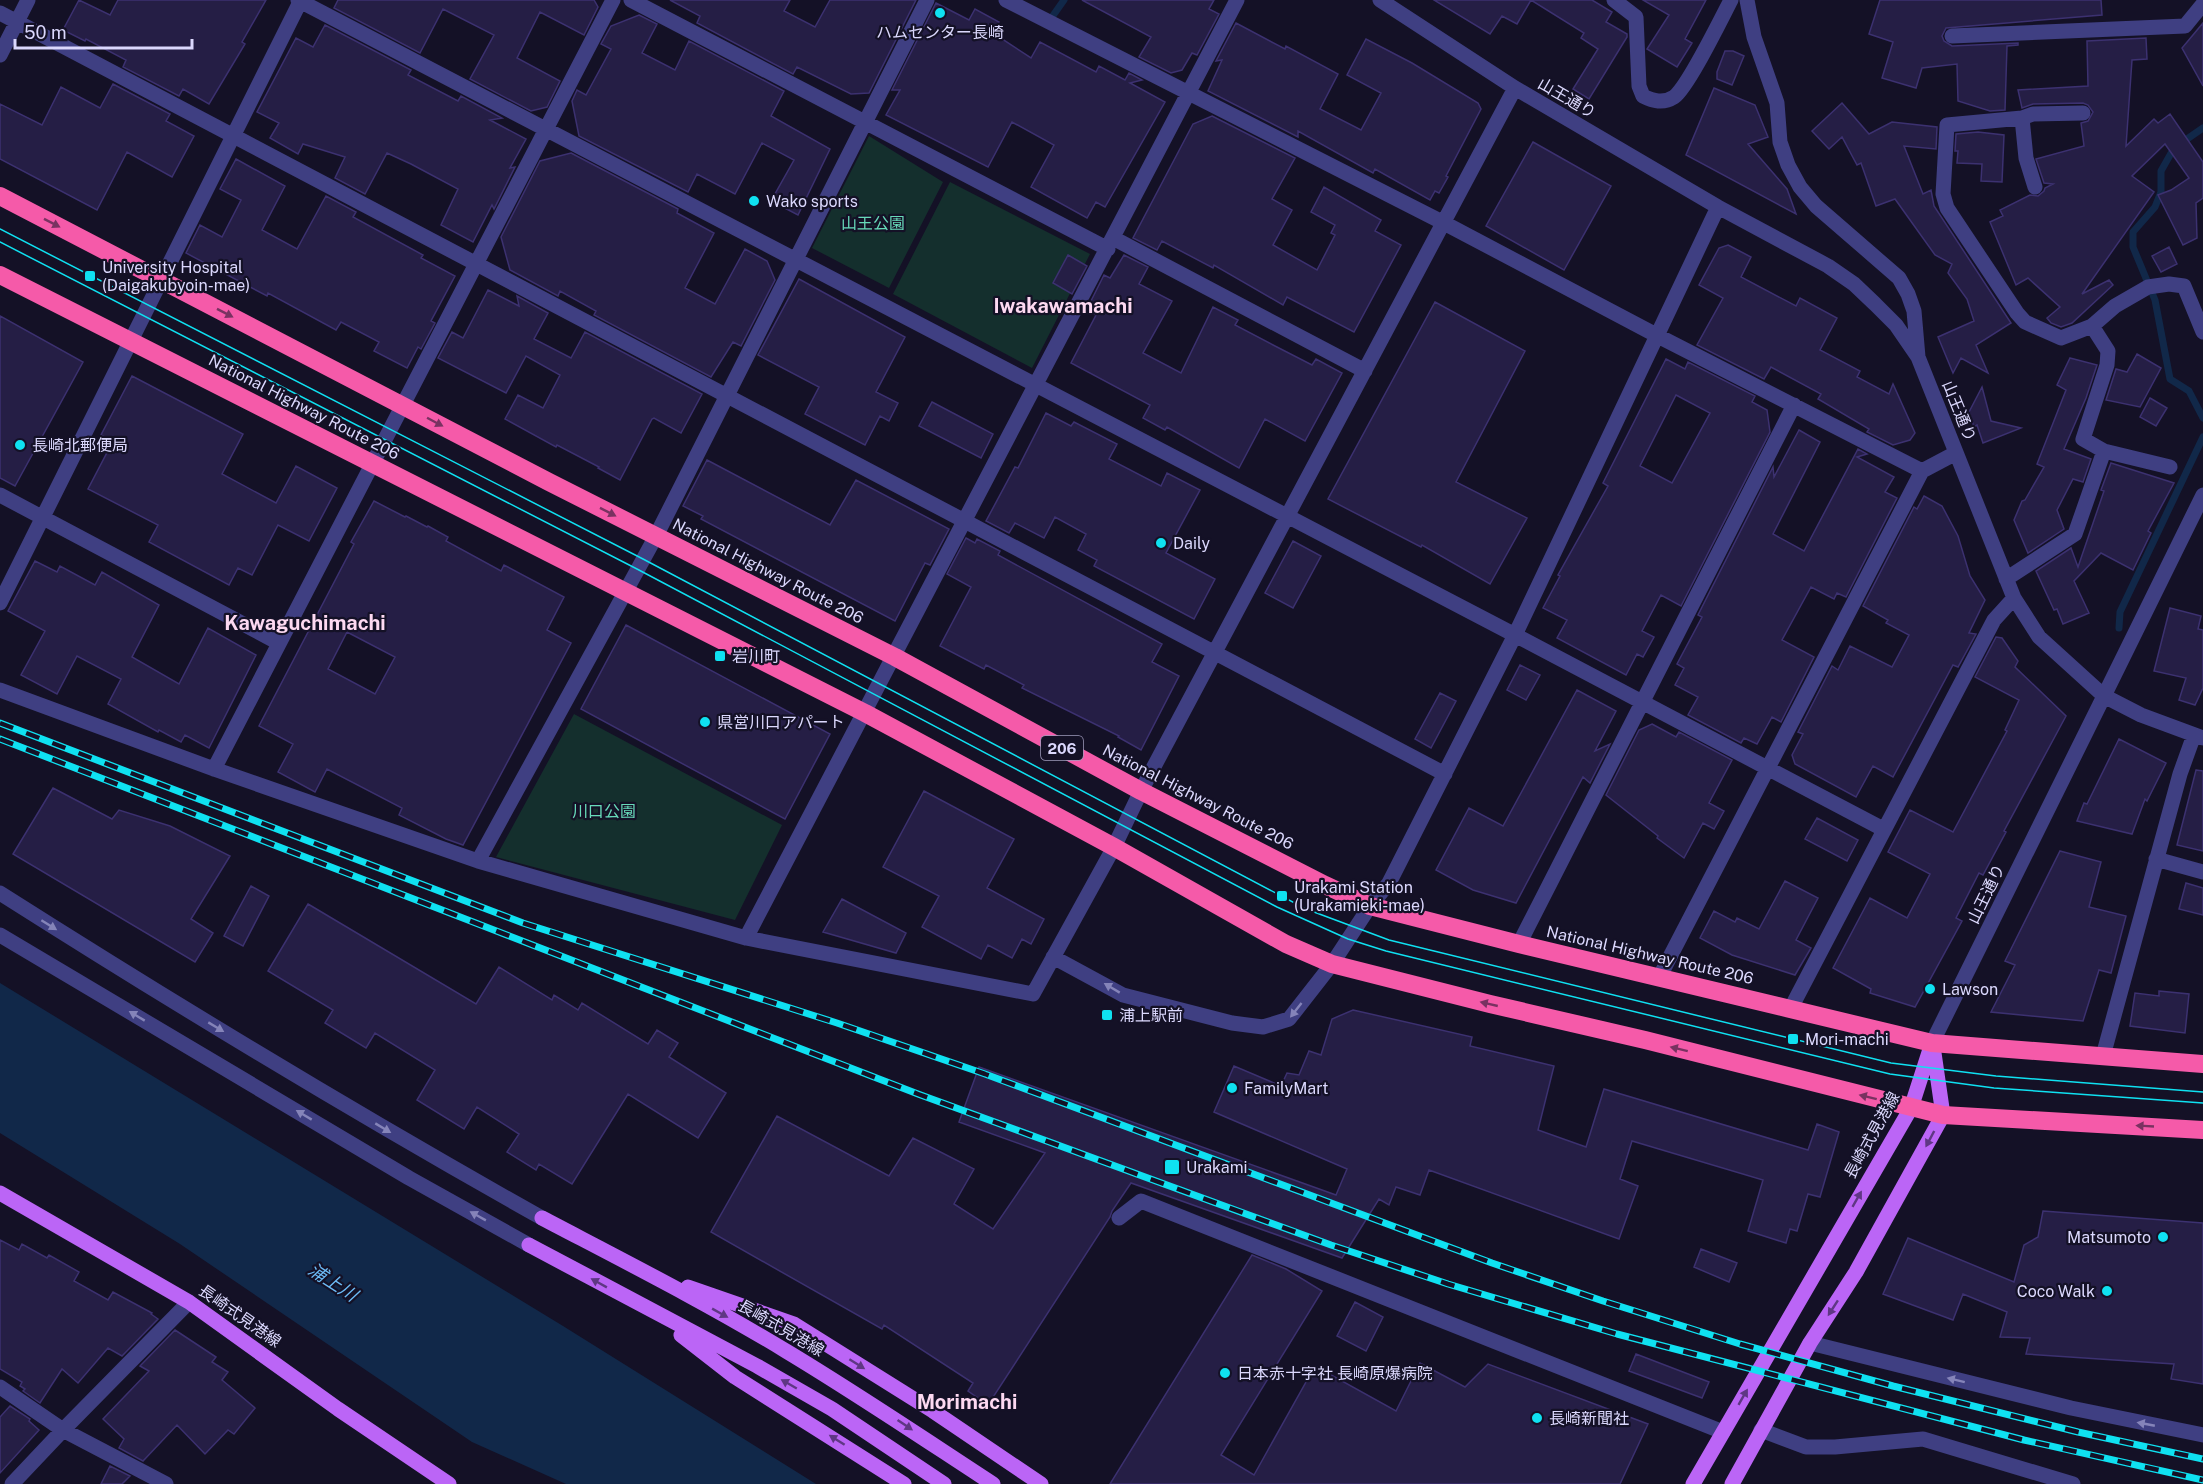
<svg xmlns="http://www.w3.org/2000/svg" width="2203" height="1484" viewBox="0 0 2203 1484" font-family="'Public Sans','Noto Sans JP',sans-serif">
<rect width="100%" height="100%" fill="#141126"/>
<path fill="#142f2d" d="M869 136 943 182 889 288 812 248Z
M950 182 1090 254 1032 368 893 294Z
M574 714 782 825 735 920 496 857Z"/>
<path fill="#112849" d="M0 983 563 1326 816 1484H566L472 1442 180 1244 0 1133Z"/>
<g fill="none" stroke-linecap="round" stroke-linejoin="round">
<path stroke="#112849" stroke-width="7" d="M1052 17 1064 0
M2203 128 2174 148 2161 171V192L2155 207 2133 232V247L2155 300 2170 379 2189 391 2203 418
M2119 628 2120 612 2203 437"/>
</g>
<path fill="#251e45" stroke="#3c3170" stroke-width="1.5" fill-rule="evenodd" d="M79 0 110 15 118 0H266L242 42 245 44 209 104 183 89 179 96 123 67 126 60 86 39 85 41 63 30Z
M338 0H594L598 7 584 35 540 12 517 58 560 81 547 107 531 111 470 79 494 35 443 9 420 53 334 8Z
M670 0H790L784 11 815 27 830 0H916L869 93 851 94 797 67 793 74 697 23 700 16Z
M1082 0H1214L1209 9 1219 14 1197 55 1192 53 1182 70 1171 73 1139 57 1151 37Z
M1434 0H1592L1612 12 1606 22 1627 34V37L1589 99 1573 89 1598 49 1581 38 1584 33 1531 0 1517 24 1502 16 1490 34Z
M1643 0H1706L1685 39 1692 43 1677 67 1647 49 1669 15Z
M1880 0H2101L2102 15 1946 28 1942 36 1944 41 1952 46 2018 43V45L2007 46 2005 110 1990 111 1958 101 1957 64 1922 68 1916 88 1882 78 1893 42 1869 34Z
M936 3 969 20 975 9 999 22 993 33 1031 58 1040 42 1096 72 1099 66 1125 80 1129 73 1142 80 1130 83 1165 102 1105 207 1096 202 1087 218 1031 187 1054 145 1012 122 988 167 886 115 900 90H892Z
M639 15 657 24 642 53 675 70 689 41 784 91 771 116 830 149 798 215 771 201 794 160 762 143 735 194 697 174 688 192 579 136 572 101 577 90 586 95 611 49 601 44 611 26Z
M1236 23 1285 49 1286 46 1338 74 1320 109 1361 130 1381 93 1347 75 1366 39 1412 63 1478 103 1481 109 1446 176 1448 177 1439 193 1435 191 1430 200 1375 169 1373 173 1298 131V137L1208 91 1222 60 1216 61Z
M2203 23V86L2182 48Z
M325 25 411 70 408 75 458 101 461 96 502 118 490 120 526 139 510 168 515 167 494 209 492 205 473 242 441 225 458 189 411 164 387 153 365 194 335 178 345 157 303 144 298 154 270 138 279 123 257 112 296 38 313 47Z
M2146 38 2147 59 2132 60 2126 146 2154 119 2158 123 2170 114 2203 162V198L2196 203 2197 238 2183 245 2158 195 2171 190 2189 178 2165 144 2132 176 2154 192 2082 294 2109 280 2113 285 2072 323 2061 327 2051 323 2047 318 2060 307 2028 278 2016 285 1990 222 2003 216 2000 210 2030 195 2038 196 2044 191 2045 188 2053 184 2044 183 2036 159 2084 146 2081 123 2088 121 2093 112 2088 105 2083 103 2033 104 2022 108 2018 90 2088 86 2087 41Z
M1725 51H1733L1744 56 1732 85 1717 79V72Z
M113 84 170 114 166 121 194 136 172 177 127 152 97 210 0 159V104L42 125 61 87 100 108Z
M1714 88 1755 105 1768 137 1748 144 1787 189 1796 214 1686 155Z
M1842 103 1869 134 1892 122 1937 127 1936 149 1904 146 1923 194 1931 190 1934 206 2011 323 1976 345 1988 373 1961 358 1953 373 1938 337 1974 321 1967 299 1948 273 1952 264 1935 255 1895 199 1876 206 1861 163 1857 165 1842 137 1829 149 1812 131Z
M1212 116 1295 158 1272 199 1292 210 1273 245 1317 270 1335 235 1331 233 1335 225 1311 212 1324 187 1381 220 1375 231 1401 245 1354 332 1287 297 1283 305 1214 265 1213 268 1162 241 1157 250 1133 238 1193 124Z
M1978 132 2004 135 2002 182 1981 181 1982 164 1957 163 1958 151H1955L1956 134Z
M1533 142 1611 186 1564 270 1486 226Z
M571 153 678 209 677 213 714 233 685 288 715 304 745 249 767 261 775 280 741 346 733 342 711 377 594 315 596 311 560 291 558 296 510 270 501 237 540 161Z
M236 159 285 186 262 230 297 249 326 196 356 212 353 217 423 255 421 258 455 276 431 321 435 323 421 349 418 347 407 368 374 351 379 342 341 322 336 330 268 293 267 296 186 253 200 225 222 237 241 200 220 189Z
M1728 245 1751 257 1741 277 1796 306 1800 298 1837 318 1820 350 1860 371 1857 377 1889 394 1893 384 1915 433 1910 440 1893 445 1867 432 1869 429 1818 399 1821 394 1771 367 1764 379 1697 345 1723 298 1699 285 1719 248Z
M2169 247 2177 264 2161 272 2152 256Z
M1068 255 1087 266 1072 294 1053 283Z
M1124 255 1148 267 1139 284 1172 301 1143 353 1181 373 1213 307 1238 320 1235 325 1275 346 1312 365 1316 359 1342 373 1305 441 1265 419 1239 468 1167 427 1165 430 1143 418 1150 405 1071 363 1096 315 1092 313 1095 306 1090 303 1104 275 1110 278Z
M799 279 905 337 876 392 898 403 889 421 880 416 865 445 805 414 819 387 758 355Z
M488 290 519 306 517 296 548 313 534 339 571 358 585 332 702 394 681 433 654 418 652 419 620 480 598 468 599 467 557 445 556 447 505 419 518 395 543 408 560 375 526 356 506 393 438 358 452 332 463 338Z
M1435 302 1525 351 1456 482 1527 518 1490 584 1422 545 1421 547 1328 499Z
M0 316 83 362 15 486 0 478Z
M2137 354 2161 368 2140 407 2106 400 2116 369 2127 372Z
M2070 358 2097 365 2086 398 2064 449 2091 459 2083 482 2073 479 2057 510 2064 529 2028 553 2014 520 2022 501 2025 500 2044 467 2037 464 2066 390 2057 385Z
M1666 359 1685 369 1688 362 1755 396 1752 402 1767 410 1770 432 1681 606 1661 595 1642 631 1654 637 1643 657 1637 654 1626 675 1557 638 1567 620 1543 608 1560 576 1558 575 1608 486 1603 483ZM1676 395 1710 413 1672 483 1640 466Z
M132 376 243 434 222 474 276 503 296 466 337 488 309 541 278 525 252 575 238 568 229 585 149 542 158 525 88 489 113 441 101 435Z
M1982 387 1991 421 2021 428 1983 443 1977 425 1974 427 1969 412Z
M2150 398 2167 408 2156 426 2140 417Z
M932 402 993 434 981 458 919 426Z
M1046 413 1071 426 1074 422 1117 444 1109 459 1161 486 1167 473 1200 490 1166 553 1215 579 1194 619 1094 566 1097 560 1078 550 1086 534 1055 517 1044 538 1015 523 1009 533 986 521 1015 467 1018 468Z
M1799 430 1820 442 1773 534 1804 551 1858 449 1867 454 1857 457 1894 477 1885 492 1897 498 1846 597 1837 593 1834 599 1811 587 1782 640 1814 657 1781 722 1772 717 1757 744 1744 738 1741 743 1688 715 1698 697 1675 685 1684 668 1677 664 1702 617 1698 615 1773 467 1774 477Z
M707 460 830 525 856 480 949 529 930 565 925 563 895 621 701 519 703 516 683 506Z
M2111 463 2174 483 2148 531 2151 533 2133 570 2101 553 2074 581 2089 613 2063 624 2057 609 2054 610 2036 571 2071 548 2078 567 2104 491 2101 490Z
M1924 496 1942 506 1958 536 1970 576 1985 600 1969 633 1976 634 1958 667 1953 665 1893 777 1873 766 1856 797 1795 764 1792 755 1803 734 1798 732 1832 666 1838 670 1850 646 1892 667 1909 635 1886 623 1888 620 1863 606 1914 507 1917 509Z
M374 501 405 517 406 516 427 527 428 526 448 537 446 541 501 571 504 565 564 597 547 630 571 643 463 845 446 839 399 815 402 808 327 769 315 792 278 772 293 744 259 726 354 544 351 542ZM347 632 395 657 375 694 328 669Z
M966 538 975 543 977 539 1000 551 998 555 1162 644 1152 662 1179 676 1141 750 1118 737 1119 736 1022 688 1024 685 986 665 984 669 940 646 971 587 947 574Z
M1293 541 1321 556 1293 608 1265 593Z
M35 561 57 572 60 566 95 585 102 572 159 605 132 657 179 684 208 628 256 655 209 748 185 735 181 742 159 730 158 732 108 704 121 679 77 656 57 694 21 675 45 631 8 611Z
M2170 608 2201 616 2198 629 2203 630V688L2195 705 2179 700 2186 678 2154 671Z
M626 625 830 734 785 819 581 709Z
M1996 637 2002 638 2018 661 2015 667 2066 716 2004 831 2006 832 1983 875 1979 873 1956 918 1962 921 1915 1007 1870 993 1871 989 1833 968 1870 898 1907 918 1930 874 1888 852 1910 810 1953 832 2007 731 2005 730 2019 700 1975 677Z
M1520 665 1540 675 1526 700 1507 690Z
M1577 690 1616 711 1595 751 1610 744 1590 783 1583 777 1516 903 1473 890 1436 870 1469 808 1503 826Z
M1440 693 1456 701 1431 748 1415 739Z
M1652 724 1676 737 1679 732 1732 760 1709 803 1724 811 1714 829 1703 823 1684 858 1657 838 1658 836 1606 795 1639 730Z
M2119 739 2166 763 2147 801 2145 799 2132 834 2077 821 2084 803 2087 804Z
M2196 770 2203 771V851L2177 845Z
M53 788 112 819 119 810 170 826 230 856 191 919 213 933 195 962 13 854Z
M924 791 1014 839 987 888 1044 919 1031 944 1022 939 1012 958 988 945 981 959 922 927 939 896 883 867Z
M1817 818 1858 840 1847 861 1805 839Z
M2060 851 2101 862 2089 907 2126 916 2111 973 2099 970 2083 1021 1991 1012 2015 965 2005 961Z
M1785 881 1818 898 1796 940 1811 948 1795 975 1732 955 1700 938 1714 911 1735 922 1737 918 1759 929Z
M2186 883 2203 888V915L2179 909Z
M251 886 269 896 243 946 224 936Z
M842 899 906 933 896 953 823 932Z
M308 904 476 1004 499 967 552 1000 554 995 578 1010 582 1003 648 1044 657 1030 678 1043 669 1057 726 1093 698 1138 628 1094 572 1184 539 1164 536 1170 507 1152 519 1134 477 1107 464 1129 417 1100 435 1070 375 1033 366 1048 325 1023 333 1010 268 971Z
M2159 991 2189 994 2185 1033 2130 1026 2135 993 2159 996Z
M1353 1010 1472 1037 1470 1046 1554 1066 1538 1130 1586 1147 1604 1089 1808 1150 1817 1124 1839 1132 1820 1197 1808 1194 1797 1231 1790 1229 1786 1243 1748 1231 1763 1180 1632 1141 1620 1179 1638 1186 1619 1239 1429 1170 1420 1195 1396 1187 1389 1205 1379 1199 1342 1258 1131 1183 1112 1211 1110 1217 988 1405 968 1391 973 1383 884 1325 882 1329 711 1232 777 1116 889 1176 913 1138 974 1169 954 1204 993 1229 1045 1153 959 1122 979 1067 1336 1195 1347 1169 1214 1112 1234 1066 1281 1086 1287 1073 1299 1075 1309 1051 1321 1055 1332 1019Z
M2043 1211 2203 1223V1384L2171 1379 2174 1364 2026 1354 2030 1338 2000 1337 2007 1312 1963 1294 1953 1320 1883 1294 1908 1238 2014 1282 2024 1245 2038 1237Z
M0 1240 19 1250 22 1244 47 1258 49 1255 79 1272 74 1281 108 1300 113 1292 152 1313 151 1314 158 1319 122 1356 108 1348 78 1383 62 1369 40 1403 23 1391 25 1389 20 1386 22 1382 0 1369Z
M1701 1249 1737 1263 1729 1282 1694 1267Z
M1252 1255 1286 1269 1322 1291 1221 1455 1254 1475 1315 1366 1396 1411 1420 1363 1465 1387 1488 1364 1648 1424 1620 1484H1110Z
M1355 1302 1383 1317 1366 1351 1337 1336Z
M175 1330 216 1357 212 1362 228 1372 222 1380 255 1408 234 1434 228 1430 205 1454 177 1425 143 1461 119 1448 124 1439 103 1419 149 1371 140 1366Z
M1636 1354 1709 1382 1702 1398 1629 1371Z
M10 1406 30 1419 29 1421 39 1430 0 1473V1417Z
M110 1466 130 1476 122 1484H101Z"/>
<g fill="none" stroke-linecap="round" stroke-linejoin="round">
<path stroke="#3f3f82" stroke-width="15" d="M298 0 1515 635 1883 829
M631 0 1108 249
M1006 0 1444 223 1658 336 1922 471
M1380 0 1515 88 1718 207 1828 266 1854 284 1875 304 1896 325 1918 357 2014 598 2039 637 2104 696 1932 1043
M1614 0 1636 17 1639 86 1643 96C1653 101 1663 104 1674 97 1688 87 1721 19 1731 0
M1747 0 1754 37 1777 103 1780 142 1788 165 1800 187 1816 206 1899 278 1908 294 1914 311 1918 357
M0 13 1445 774
M1952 36 2185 26 2203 4
M0 55 28 0
M2083 113 2033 114 2022 118 1947 125 1943 194 1947 208 2017 313 2025 322 2061 338 2092 326 2115 306 2148 287 2169 284 2184 286 2203 332
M2022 118 2026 158 2035 187
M1113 238 1365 371
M2104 451 2170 467
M0 495 279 643
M2203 495 2104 696 2141 715 2203 738
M2006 579 2075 534 2104 451 2083 439 2107 365 2108 351 2092 326
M0 603 301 0
M0 690 214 769 478 861 746 938 1033 994 1114 847 1141 791 1515 88
M214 769 613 0
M2156 859 2203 872
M478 861 656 536 927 0
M0 893C178 1006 358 1115 542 1218
M0 935 409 1178 529 1245
M746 938 1237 0
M1519 944 1794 405
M1053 957 1123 995 1232 1023 1263 1027 1289 1019 1332 964 1370 906 1389 883 1515 635 1718 207
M1659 978 1922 471 1956 453
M1791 1008 1994 620 2014 598
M2103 1056 2180 774 2194 735
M1119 1218 1141 1201 1723 1432
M1810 1343 2071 1408 2203 1435
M0 1387 63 1430 166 1484
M1761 1430 1806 1447H1835L1923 1439 2073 1484
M12 1484 63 1430 189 1302"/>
<path stroke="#bb65f6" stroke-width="15" d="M0 1193 189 1302 338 1409 449 1484
M542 1218C624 1261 707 1303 786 1351 856 1393 924 1439 993 1484
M529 1245 757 1366 832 1409 944 1484
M688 1287 794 1324 933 1411 1041 1484
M681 1335 735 1377 904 1484
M1693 1484 1911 1108 1932 1043
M1732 1484 1810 1343 1856 1272 1943 1115 1933 1046"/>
<path stroke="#f55aa9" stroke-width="18" d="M0 196 549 482 895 657 1141 791 1325 885 1370 906 1519 944 1932 1043 2203 1064
M0 275 865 713 1114 847 1286 944 1332 964 1490 1004 1645 1040 1943 1115 2203 1130"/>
<path stroke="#0fe1f1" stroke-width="1.5" d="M0 229 643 559 1306 909 1389 940 1891 1063 1996 1076 2203 1092
M0 242 637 569 1277 907 1348 939 1386 951 1890 1074 1994 1088 2203 1103"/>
<g stroke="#0fe1f1" stroke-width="7">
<path id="rail" d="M0 723 523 923 837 1023 985 1074 1492 1263 1603 1301 1740 1344 1893 1386 2078 1432 2203 1459
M0 739 918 1094 1331 1245 1448 1284 1617 1334 2024 1440 2203 1480"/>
</g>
<use href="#rail" stroke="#141126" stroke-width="4.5" stroke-dasharray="14" stroke-linecap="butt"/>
</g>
<defs><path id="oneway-solid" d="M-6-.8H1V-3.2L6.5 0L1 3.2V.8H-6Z" transform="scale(1.5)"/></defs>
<g fill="#793261">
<use href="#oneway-solid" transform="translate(52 223) rotate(27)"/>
<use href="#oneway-solid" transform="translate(225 313) rotate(27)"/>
<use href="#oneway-solid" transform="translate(435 422) rotate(28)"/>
<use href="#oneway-solid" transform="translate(608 512) rotate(27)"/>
<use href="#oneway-solid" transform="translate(1489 1004) rotate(-167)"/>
<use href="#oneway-solid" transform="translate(1679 1049) rotate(-166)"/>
<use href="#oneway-solid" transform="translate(1868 1097) rotate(-166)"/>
<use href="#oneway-solid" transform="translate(2145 1126) rotate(-177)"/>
</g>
<g fill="#8584b9">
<use href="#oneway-solid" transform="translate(49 925) rotate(32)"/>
<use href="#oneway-solid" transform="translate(1112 988) rotate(-149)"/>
<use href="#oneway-solid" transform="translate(1296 1010) rotate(128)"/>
<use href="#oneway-solid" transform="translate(137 1016) rotate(-149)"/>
<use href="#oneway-solid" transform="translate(216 1027) rotate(31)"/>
<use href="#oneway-solid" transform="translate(304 1115) rotate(-149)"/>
<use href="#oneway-solid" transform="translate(383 1128) rotate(31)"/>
<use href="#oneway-solid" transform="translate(478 1216) rotate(-151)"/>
<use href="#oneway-solid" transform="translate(1956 1380) rotate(-166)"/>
<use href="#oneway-solid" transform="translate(2146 1424) rotate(-169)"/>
</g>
<g fill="#5f3784">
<use href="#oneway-solid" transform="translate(1930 1139) rotate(118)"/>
<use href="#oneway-solid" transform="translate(1857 1199) rotate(-60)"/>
<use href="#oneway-solid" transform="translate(599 1283) rotate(-151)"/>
<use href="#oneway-solid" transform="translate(1833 1308) rotate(123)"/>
<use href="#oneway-solid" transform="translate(720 1313) rotate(29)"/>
<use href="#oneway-solid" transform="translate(857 1364) rotate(32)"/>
<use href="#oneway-solid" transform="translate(789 1384) rotate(-150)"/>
<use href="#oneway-solid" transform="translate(1743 1397) rotate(-60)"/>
<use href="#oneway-solid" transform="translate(905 1425) rotate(34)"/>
<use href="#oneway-solid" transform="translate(837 1440) rotate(-148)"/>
</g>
<g fill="#0fe1f1" stroke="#141126" stroke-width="2">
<circle cx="940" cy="13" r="6"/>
<circle cx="754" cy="201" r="6"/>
<rect x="84" y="270" width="12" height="12" rx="3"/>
<circle cx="20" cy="445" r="6"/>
<circle cx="1161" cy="543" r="6"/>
<rect x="714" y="650" width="12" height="12" rx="3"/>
<circle cx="705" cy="722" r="6"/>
<rect x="1276" y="890" width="12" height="12" rx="3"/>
<circle cx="1930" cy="989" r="6"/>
<rect x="1101" y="1009" width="12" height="12" rx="3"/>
<rect x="1787" y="1033" width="12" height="12" rx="3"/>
<circle cx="1232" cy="1088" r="6"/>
<rect x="1164" y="1159" width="16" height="16" rx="3"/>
<circle cx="2163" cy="1237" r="6"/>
<circle cx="2107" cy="1291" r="6"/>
<circle cx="1225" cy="1373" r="6"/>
<circle cx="1537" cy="1418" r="6"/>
</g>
<g text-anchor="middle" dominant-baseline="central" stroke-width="4.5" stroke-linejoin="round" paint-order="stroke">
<rect fill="#141126" stroke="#9f9cbc" stroke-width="1.5" x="1041" y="736" width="42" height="24" rx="4.5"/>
<g font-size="15" font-weight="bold" fill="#dbd8fd">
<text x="1062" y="748">206</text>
</g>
<g font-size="16" fill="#dbd8fd" stroke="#141126" text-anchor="start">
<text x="940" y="32" text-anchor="middle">ハムセンター長崎</text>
<text x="766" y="201">Wako sports</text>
<text x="102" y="267">University Hospital<tspan x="102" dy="18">(Daigakubyoin-mae)</tspan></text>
<text x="32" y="445">長崎北郵便局</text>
<text x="1173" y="543">Daily</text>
<text x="732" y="656">岩川町</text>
<text x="717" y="722">県営川口アパート</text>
<text x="1294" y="887">Urakami Station<tspan x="1294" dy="18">(Urakamieki-mae)</tspan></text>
<text x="1942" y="989">Lawson</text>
<text x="1119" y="1015">浦上駅前</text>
<text x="1805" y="1039">Mori-machi</text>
<text x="1244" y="1088">FamilyMart</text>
<text x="1186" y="1167">Urakami</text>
<text x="2151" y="1237" text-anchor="end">Matsumoto</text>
<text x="2095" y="1291" text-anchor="end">Coco Walk</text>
<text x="1237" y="1373">日本赤十字社 長崎原爆病院</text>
<text x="1549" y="1418">長崎新聞社</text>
</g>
<g font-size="16" fill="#dbd8fd" stroke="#141126">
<text transform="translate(1567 98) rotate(30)">山王通り</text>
<text transform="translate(304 407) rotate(27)">National Highway Route 206</text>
<text transform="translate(1959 411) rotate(68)">山王通り</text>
<text transform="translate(768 571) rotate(27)">National Highway Route 206</text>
<text transform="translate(1198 797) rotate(27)">National Highway Route 206</text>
<text transform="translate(1986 894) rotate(-64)">山王通り</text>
<text transform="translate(1650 955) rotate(13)">National Highway Route 206</text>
<text transform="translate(1872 1135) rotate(-61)">長崎式見港線</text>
<text transform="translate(240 1316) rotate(35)">長崎式見港線</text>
<text transform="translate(781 1328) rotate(30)">長崎式見港線</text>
</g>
<g font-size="16" fill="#67d9b9" stroke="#141126">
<text x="873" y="223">山王公園</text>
<text x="604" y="811">川口公園</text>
</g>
<g font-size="18" font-style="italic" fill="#6cbbf6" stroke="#141126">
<text transform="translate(333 1282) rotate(33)">浦上川</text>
</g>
<g font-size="20" font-weight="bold" fill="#fdd9f1" stroke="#141126">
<text x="1063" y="306">Iwakawamachi</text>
<text x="305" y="623">Kawaguchimachi</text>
<text x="967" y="1402">Morimachi</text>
</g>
</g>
<path d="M15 39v9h177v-9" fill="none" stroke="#dbd8fd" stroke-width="3"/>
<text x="24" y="39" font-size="18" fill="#dbd8fd" stroke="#141126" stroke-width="4.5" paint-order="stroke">50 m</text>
</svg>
